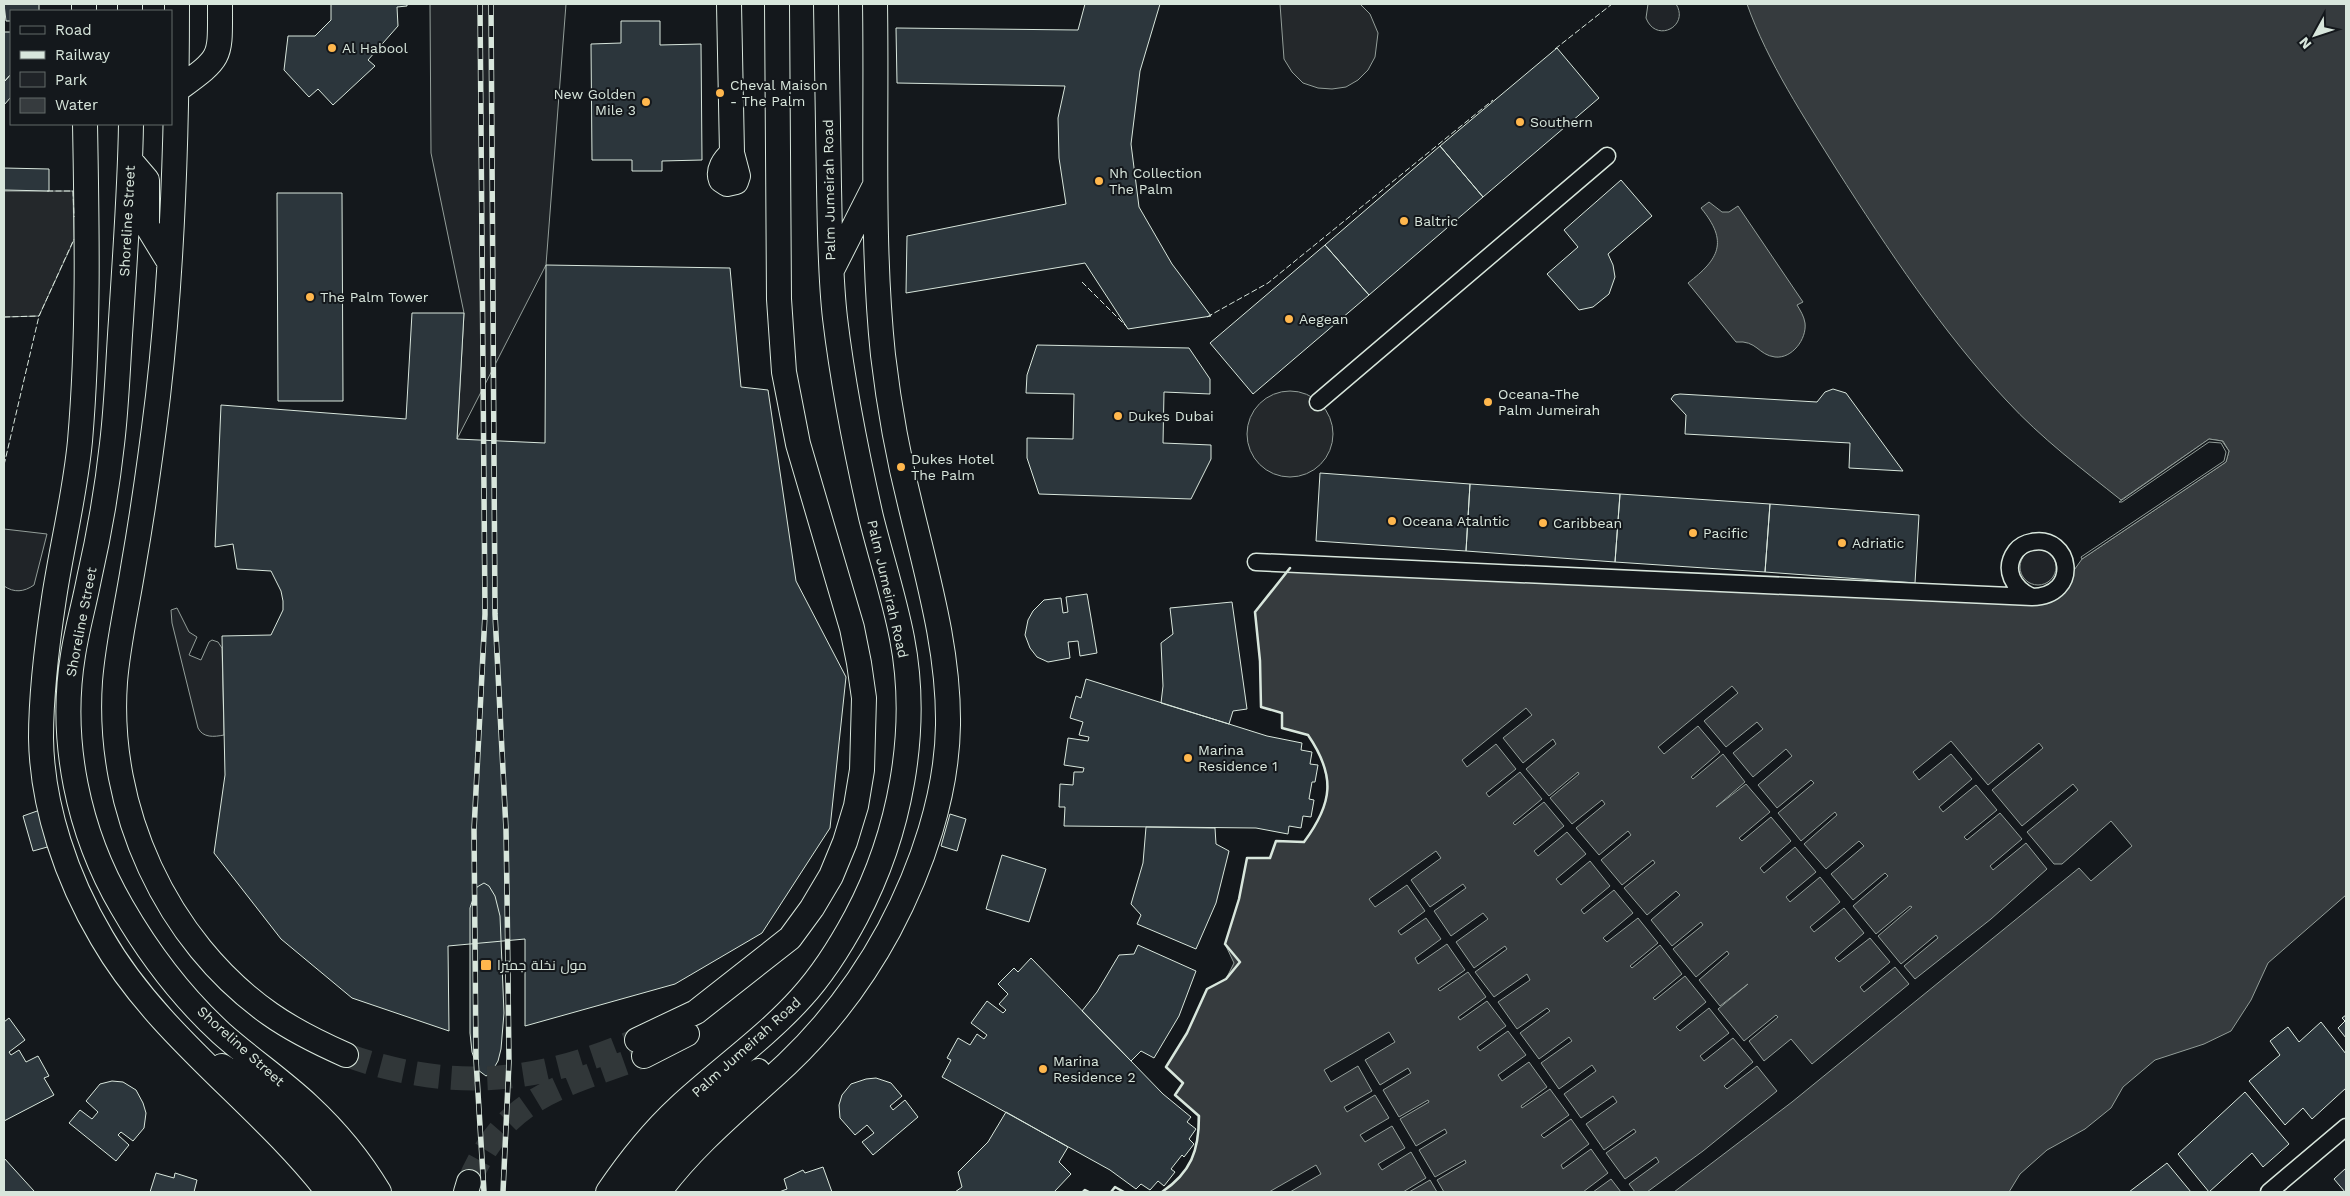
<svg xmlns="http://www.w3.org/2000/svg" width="2350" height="1196" viewBox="0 0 2350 1196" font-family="'Work Sans',Cairo,sans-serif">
<rect width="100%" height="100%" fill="#14181c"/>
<path fill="#202428" stroke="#939e99" d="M430 4H566L546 265 457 439 464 313 431 153Z
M1648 4H1676C1690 26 1656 44 1646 18Z
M4 529 47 534 34 585C24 592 14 593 4 586Z
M2020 567a18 18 0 1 1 36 0a18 18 0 1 1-36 0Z
M177 608 189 632 197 637 189 655 201 660 209 642 212 640 218 642 222 648 224 735C214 737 203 738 198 728L172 623 171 610Z"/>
<path fill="#24282b" stroke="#939e99" d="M1280 4H1360L1370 14 1378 33 1375 57 1368 70 1358 80 1346 87 1332 89 1318 88 1303 83 1292 72 1284 59Z
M4 191H73L74 240 39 316 4 317Z
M1247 434a43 43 0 1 1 86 0a43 43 0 1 1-86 0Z"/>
<path fill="#363b3e" stroke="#939e99" d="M1747 4H2346V895L2268 963 2251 1000 2231 1031 2204 1044 2155 1060 2123 1087 2111 1108 2085 1129 2047 1150 2020 1174 2009 1192H1162C1191 1172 1199 1151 1198 1116L1175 1095 1183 1083 1166 1067 1187 1033 1207 989 1226 979 1234 963 1225 944 1239 899 1247 858H1270L1276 841 1304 842C1333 803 1335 776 1308 735L1282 728V713L1261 707 1260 661 1255 612 1297 559 2039 599 2072 573 2082 559 2226 462 2229 451 2223 441 2209 439 2121 500C2082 469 2041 438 2007 401 1943 333 1887 248 1837 170 1804 117 1768 63 1747 4Z
M1709 202 1722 212H1729L1738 206 1803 302 1797 305C1800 310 1804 316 1805 323 1807 339 1792 359 1775 357 1758 355 1757 340 1736 342L1688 283C1719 259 1729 242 1701 208Z"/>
<path fill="#14181c" stroke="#939e99" d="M2209 439 2222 441 2229 451 2226 462 2082 559 2081 557 2224 461 2226 452 2221 443 2209 442 2122 502H2119Z
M1732 686 1738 693 1704 721 1726 747 1757 722 1763 729 1733 753 1753 777 1786 749 1792 756 1758 785 1777 808 1811 780 1814 783 1778 813 1801 841 1835 812 1837 815 1804 844 1826 869 1859 841 1864 846 1831 874 1853 900 1885 873 1888 876 1853 906 1876 934 1910 906 1912 907 1878 936 1901 964 1936 935 1938 938 1904 966 1915 979 1991 919 2047 869 2026 843 1993 870 1990 866 2022 839 2000 813 1967 840 1964 837 1997 810 1976 785 1943 812 1939 807 1972 779 1951 754 1919 780 1913 772 1951 741 1988 785 2039 743 2043 748 1992 790 2022 826 2073 784 2078 790 2027 832 2054 864H2062L2111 821 2132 846 2091 881 2079 868 1792 1102 1674 1192H1647L1703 1151 1777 1091 1757 1066 1727 1089 1724 1086 1753 1062 1733 1038 1704 1061 1700 1056 1729 1033 1709 1008 1680 1031 1676 1027 1706 1002 1685 976 1655 1000 1653 998 1682 974 1660 945 1632 968 1630 966 1658 943 1638 918 1607 942 1603 938 1633 913 1614 890 1584 914 1581 910 1610 886 1590 861 1561 885 1556 879 1586 854 1567 832 1538 856 1534 851 1564 826 1544 802 1515 825 1513 823 1542 799 1520 772 1489 797 1486 793 1516 769 1496 744 1467 767 1462 760 1526 708 1532 715 1503 738 1523 763 1553 739 1556 744 1526 769 1549 796 1578 772 1579 774 1550 798 1572 824 1602 800 1605 804 1576 828 1599 855 1628 831 1631 835 1601 860 1622 885 1653 860 1655 863 1624 888 1647 915 1676 891 1680 895 1651 920 1672 946 1701 922 1703 925 1673 949 1696 977 1727 951 1729 954 1699 980 1720 1006 1748 984 1718 1009 1744 1041 1776 1015 1778 1017 1749 1041 1764 1061 1791 1039 1812 1064 1909 984 1895 967 1864 992 1860 987 1890 962 1870 938 1839 962 1835 958 1864 933 1844 908 1814 932 1810 927 1840 902 1820 877 1790 902 1786 897 1816 872 1795 847 1764 873 1760 868 1791 841 1771 817 1742 841 1739 838 1770 812 1746 784 1716 807 1745 782 1723 754 1693 779 1691 777 1720 752 1698 726 1664 754 1658 747Z
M1436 851 1441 858 1411 880 1430 907 1463 884 1466 888 1434 911 1451 936 1483 913 1488 919 1456 942 1474 968 1505 946 1507 949 1475 972 1494 997 1527 974 1530 980 1498 1002 1517 1029 1547 1008 1550 1011 1520 1033 1539 1059 1569 1037 1572 1041 1541 1063 1559 1089 1592 1065 1596 1071 1564 1094 1581 1118 1613 1096 1617 1102 1586 1124 1604 1150 1634 1129 1636 1132 1606 1153 1625 1179 1656 1157 1659 1162 1629 1184 1635 1192H1621L1611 1179 1593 1192H1583L1608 1173 1591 1149 1563 1169 1561 1165 1589 1144 1571 1119 1544 1138 1541 1135 1569 1115 1550 1089 1522 1108 1521 1106 1547 1087 1529 1062 1502 1081 1498 1075 1526 1055 1508 1031 1480 1051 1477 1047 1506 1026 1487 1001 1460 1020 1458 1017 1486 997 1468 972 1440 991 1438 989 1465 970 1447 944 1418 964 1415 958 1441 939 1426 918 1401 935 1398 931 1425 911 1407 885 1375 907 1369 899Z
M1389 1032 1395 1042 1365 1060 1380 1085 1408 1068 1411 1073 1383 1090 1399 1117 1428 1100 1429 1102 1400 1119 1416 1146 1445 1129 1447 1133 1419 1150 1435 1177 1465 1160 1466 1163 1437 1180 1444 1192H1437L1430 1180 1409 1192H1403L1426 1178 1411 1152 1382 1170 1378 1164 1405 1148 1392 1126 1365 1142 1360 1135 1389 1118 1375 1095 1347 1112 1344 1107 1372 1091 1358 1066 1331 1082 1324 1070Z
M1316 1165 1321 1174 1290 1192H1269Z"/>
<path fill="#2c363c" stroke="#d8e6dc" d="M4 4H39V11H11V21H6Z
M331 4H407V6L397 7 398 26 368 60 375 66 333 105 318 89 309 97 284 70 288 36H315L331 20Z
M1085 4H1160L1140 71 1131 144 1139 207 1172 264 1211 316 1128 329 1085 263 906 293 907 236 1066 204 1059 158 1058 118 1065 86 897 83 896 28 1078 30Z
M621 21H660V45L701 44 702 160 662 161V171H632V160H592L591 44 621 43Z
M4 32H11V74L4 82Z
M1557 48 1599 98 1483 197 1440 146Z
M11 74V97L4 105V82Z
M1440 146 1483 197 1369 295 1325 245Z
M4 168 49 169V191L4 190Z
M1621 180 1652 216 1608 254 1613 265 1615 277 1609 294 1593 307 1579 310 1547 274 1578 247 1564 230Z
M277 193H342L343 401H278Z
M1325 245 1369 295 1253 394 1210 343Z
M546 265 730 268 741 387 768 390 796 581 846 677 830 828 762 933 675 984 525 1026V939L448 946 449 1031 352 998 281 939 214 853 225 775 222 636 271 635 283 610V601L281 591 271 571 237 569 233 544 215 547 221 405 406 419 412 313H464L457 439 545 443Z
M1037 345 1189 348 1210 379V394L1164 392 1163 443 1211 445V459L1191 499 1039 494 1027 458V438L1073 439 1074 394 1026 393 1027 375Z
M1833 389 1846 393 1903 471 1849 468 1850 443 1685 434 1686 415 1671 399 1674 395 1680 394 1817 402 1825 392Z
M1320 473 1470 484 1466 551 1316 541Z
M1470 484 1620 494 1615 562 1466 551Z
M1620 494 1770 504 1765 572 1615 562Z
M1770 504 1919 515 1915 583 1765 572Z
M1087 594 1097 653 1080 656 1078 641 1068 642 1070 658 1048 662 1037 657 1030 648 1025 635 1028 620 1033 611 1044 600 1061 598 1063 613 1068 612 1066 597Z
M1232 602 1247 709 1233 711 1229 724 1161 703 1163 686 1161 643 1173 634 1170 608Z
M1086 679 1267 736 1302 743 1301 750 1312 752 1310 764 1318 765 1315 782H1312L1309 799 1314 800 1311 817 1303 816 1301 828 1289 826 1288 834 1256 828 1064 826 1065 807H1059L1060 784 1073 785 1074 772H1083L1084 768 1064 765 1068 738 1088 741 1089 737 1079 735 1083 722 1070 718 1076 696 1081 698Z
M40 810 51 846 33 851 23 816Z
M950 814 966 819 957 851 941 846Z
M1146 827 1215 828 1216 844 1229 851 1216 903 1196 949 1137 924 1141 915 1131 904 1143 863Z
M1002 855 1046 869 1029 922 986 909Z
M484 883 489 886 495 896 500 916 504 1013 501 1049 498 1061 491 1073 486 1076 478 1070 472 1052 470 1033V908L477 887Z
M1138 945 1196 971 1179 1016 1154 1058 1141 1051 1131 1061 1082 1011 1097 992 1119 955 1134 954Z
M1031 958 1163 1094 1191 1117 1187 1122 1196 1129 1189 1139 1194 1144 1184 1157 1182 1155 1171 1169 1175 1172 1164 1186 1158 1181 1150 1190 1141 1184 1136 1189 1110 1170 942 1077 951 1060 947 1058 958 1038 970 1045 977 1034 984 1039 987 1035 971 1023 987 1001 1003 1013 1006 1010 999 1004 1008 994 998 984 1014 968 1018 972Z
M2346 1015V1038L2338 1028 2345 1021 2342 1018Z
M9 1018 25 1040 9 1052 11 1055 19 1050 26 1062 38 1056 49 1076 44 1078 54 1095 4 1121V1022Z
M2321 1022 2346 1054V1088L2312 1119 2303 1108 2285 1125 2249 1081 2280 1055 2270 1041 2288 1027 2299 1042Z
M876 1078 891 1083 902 1096 890 1106 893 1110 905 1100 918 1117 873 1155 862 1142 874 1133 867 1125 855 1135 840 1118 839 1105 842 1095 851 1084 866 1079Z
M112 1081 123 1082 136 1090 143 1103 146 1113 144 1128 133 1141 121 1132 118 1135 129 1145 116 1161 69 1123 80 1110 92 1119 98 1112 86 1101 100 1084Z
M2245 1092 2289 1144 2263 1167 2252 1153 2209 1192 2178 1154Z
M1006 1112 1068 1147 1059 1162 1071 1174 1054 1192H955L962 1187 958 1172 988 1142Z
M4 1158 34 1191 33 1192H4Z
M2167 1163 2191 1192H2129Z
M823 1167 832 1192H779L787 1189 784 1179 803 1170 805 1173Z
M2346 1168V1192H2345L2334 1179Z
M156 1173 174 1178 175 1173 197 1180 194 1192H150Z"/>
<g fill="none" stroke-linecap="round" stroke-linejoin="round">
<path stroke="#313739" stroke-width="24" stroke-dasharray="24 12" stroke-linecap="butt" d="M346 1055C452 1092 535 1084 637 1040
M469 1182C506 1094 563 1087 644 1056"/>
<g stroke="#d8e6dc" stroke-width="19">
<path id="street" d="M1318 402 1607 156
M1256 562 2032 597C2082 596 2071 534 2032 542 2026 543 2020 546 2016 551 2002 570 2014 589 2032 597
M2269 1192 2346 1127"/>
</g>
<g stroke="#d8e6dc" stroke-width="26">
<path id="secondary" d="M84 4V11
M130 4V11
M177 4C177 135 173 266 158 396 151 454 143 511 133 568 127 606 118 644 115 682 106 808 166 941 270 1014 294 1031 319 1043 346 1055
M729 4 732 153 738 176 736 182 727 184 721 180C717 170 724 160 732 153
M177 90C223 56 220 60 220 4
M85 124C87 229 89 336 80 441 75 494 62 545 54 598 47 644 41 691 41 738 42 807 67 879 102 938 159 1037 259 1103 328 1192
M131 124C130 189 125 254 121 320 118 361 117 403 112 444 107 490 99 535 89 579 84 605 77 629 73 655 59 741 78 832 122 907 148 952 182 997 221 1033 249 1058 280 1079 308 1105 335 1130 360 1160 379 1192
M130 160 147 180V226L169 262
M833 268 875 185
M637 1040 696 1012 790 938 812 908 831 876 845 842 856 806 862 770 864 698 859 663 852 628 798 444 784 372 779 299 777 4
M644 1056 687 1034
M222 1066C276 1098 318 1141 354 1192
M466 1192 469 1182
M608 1192C629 1161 652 1132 679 1107 719 1070 765 1038 801 998 823 974 841 945 856 917 900 834 920 731 902 638 894 597 881 557 871 517 856 451 843 385 835 318 830 274 830 231 829 187 828 126 827 65 826 4
M635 1192C668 1144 712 1108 758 1071
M659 1192C695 1143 743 1105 787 1064 827 1026 863 978 889 930 922 868 947 795 948 725 949 651 928 579 911 508 898 457 889 406 883 355 871 240 877 119 875 4"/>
</g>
<use href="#street" stroke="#14181c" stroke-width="16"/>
<use href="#secondary" stroke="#14181c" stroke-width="24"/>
<g stroke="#d8e6dc" stroke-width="5.5">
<path id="rail" d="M480 4 485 614 474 830 476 1060 484 1192
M491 4 495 614 506 829 507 893 509 1062 503 1192"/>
</g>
<use href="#rail" stroke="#14181c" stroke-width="4" stroke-dasharray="11" stroke-linecap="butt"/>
<path stroke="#d8e6dc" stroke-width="1" stroke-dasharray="6 2.5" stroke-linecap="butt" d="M1555 49 1612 4
M47 191H73L74 217
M1082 282 1127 327
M4 317 39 316 74 239
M1207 317 1268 283 1493 100
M4 465 39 316"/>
<path stroke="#d8e6dc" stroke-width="2.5" d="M1083 1192 1085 1190 1089 1192
M1111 1192 1115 1187 1124 1192
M1162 1192C1191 1172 1199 1151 1199 1116L1175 1095 1183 1083 1166 1067 1187 1033 1207 989 1226 979 1240 962 1225 944 1239 899 1247 858H1270L1276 841 1304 842C1333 803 1336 776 1308 735L1282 728V713L1261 707 1260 661 1255 612 1290 568"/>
</g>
<g fill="#ffb74d" stroke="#14181c" stroke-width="2">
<circle cx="332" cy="48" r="5"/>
<circle cx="720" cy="93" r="5"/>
<circle cx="646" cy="102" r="5"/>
<circle cx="1520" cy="122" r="5"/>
<circle cx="1099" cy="181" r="5"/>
<circle cx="1404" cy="221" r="5"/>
<circle cx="310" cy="297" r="5"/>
<circle cx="1289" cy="319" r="5"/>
<circle cx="1488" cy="402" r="5"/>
<circle cx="1118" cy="416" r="5"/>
<circle cx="901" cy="467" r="5"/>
<circle cx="1392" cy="521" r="5"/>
<circle cx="1543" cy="523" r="5"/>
<circle cx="1693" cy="533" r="5"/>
<circle cx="1842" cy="543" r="5"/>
<circle cx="1188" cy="758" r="5"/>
<rect x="480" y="959" width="12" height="12" rx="2.5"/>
<circle cx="1043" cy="1069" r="5"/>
</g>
<g text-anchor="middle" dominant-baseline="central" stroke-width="4" stroke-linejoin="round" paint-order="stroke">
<g font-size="14" fill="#d8e6dc" stroke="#14181c" text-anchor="start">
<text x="342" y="48">Al Habool</text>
<text x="730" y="85">Cheval Maison<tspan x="730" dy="16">- The Palm</tspan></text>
<text x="636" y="94" text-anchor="end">New Golden<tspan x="636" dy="16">Mile 3</tspan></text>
<text x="1530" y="122">Southern</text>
<text x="1109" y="173">Nh Collection<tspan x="1109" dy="16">The Palm</tspan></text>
<text x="1414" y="221">Baltric</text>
<text x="320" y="297">The Palm Tower</text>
<text x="1299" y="319">Aegean</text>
<text x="1498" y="394">Oceana-The<tspan x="1498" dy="16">Palm Jumeirah</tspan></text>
<text x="1128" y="416">Dukes Dubai</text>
<text x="911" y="459">Dukes Hotel<tspan x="911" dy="16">The Palm</tspan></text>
<text x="1402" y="521">Oceana Atalntic</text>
<text x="1553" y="523">Caribbean</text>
<text x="1703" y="533">Pacific</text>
<text x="1852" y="543">Adriatic</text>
<text x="1198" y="750">Marina<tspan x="1198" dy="16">Residence 1</tspan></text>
<text x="497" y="965">مول نخلة جميرا</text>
<text x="1053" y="1061">Marina<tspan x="1053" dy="16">Residence 2</tspan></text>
</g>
<g font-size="14" fill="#d8e6dc" stroke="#14181c">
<text transform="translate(829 190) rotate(-91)">Palm Jumeirah Road</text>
<text transform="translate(127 221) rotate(-87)">Shoreline Street</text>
<text transform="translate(888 589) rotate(77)">Palm Jumeirah Road</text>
<text transform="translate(81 622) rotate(-79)">Shoreline Street</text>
<text transform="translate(241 1046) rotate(42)">Shoreline Street</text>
<text transform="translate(746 1047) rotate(-42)">Palm Jumeirah Road</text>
</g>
</g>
<rect width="2350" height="1196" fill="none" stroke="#d8e6dc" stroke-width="10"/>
<rect x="10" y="10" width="162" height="115" fill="#14181c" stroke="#626a69"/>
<rect x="20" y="26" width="25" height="8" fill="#14181c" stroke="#626a69"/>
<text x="55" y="35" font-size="15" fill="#d8e6dc">Road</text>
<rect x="20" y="51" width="25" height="8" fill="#d8e6dc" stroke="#626a69"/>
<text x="55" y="60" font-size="15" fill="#d8e6dc">Railway</text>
<rect x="20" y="72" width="25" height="15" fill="#202428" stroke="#626a69"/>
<text x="55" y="85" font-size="15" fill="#d8e6dc">Park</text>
<rect x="20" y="98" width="25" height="15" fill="#363b3e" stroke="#626a69"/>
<text x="55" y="110" font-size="15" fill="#d8e6dc">Water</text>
<g transform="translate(2315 35) rotate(230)" stroke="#14181c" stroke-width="4" paint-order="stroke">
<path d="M0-4L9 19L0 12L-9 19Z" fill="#d8e6dc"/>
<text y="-8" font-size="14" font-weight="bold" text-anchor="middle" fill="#d8e6dc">N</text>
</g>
</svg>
